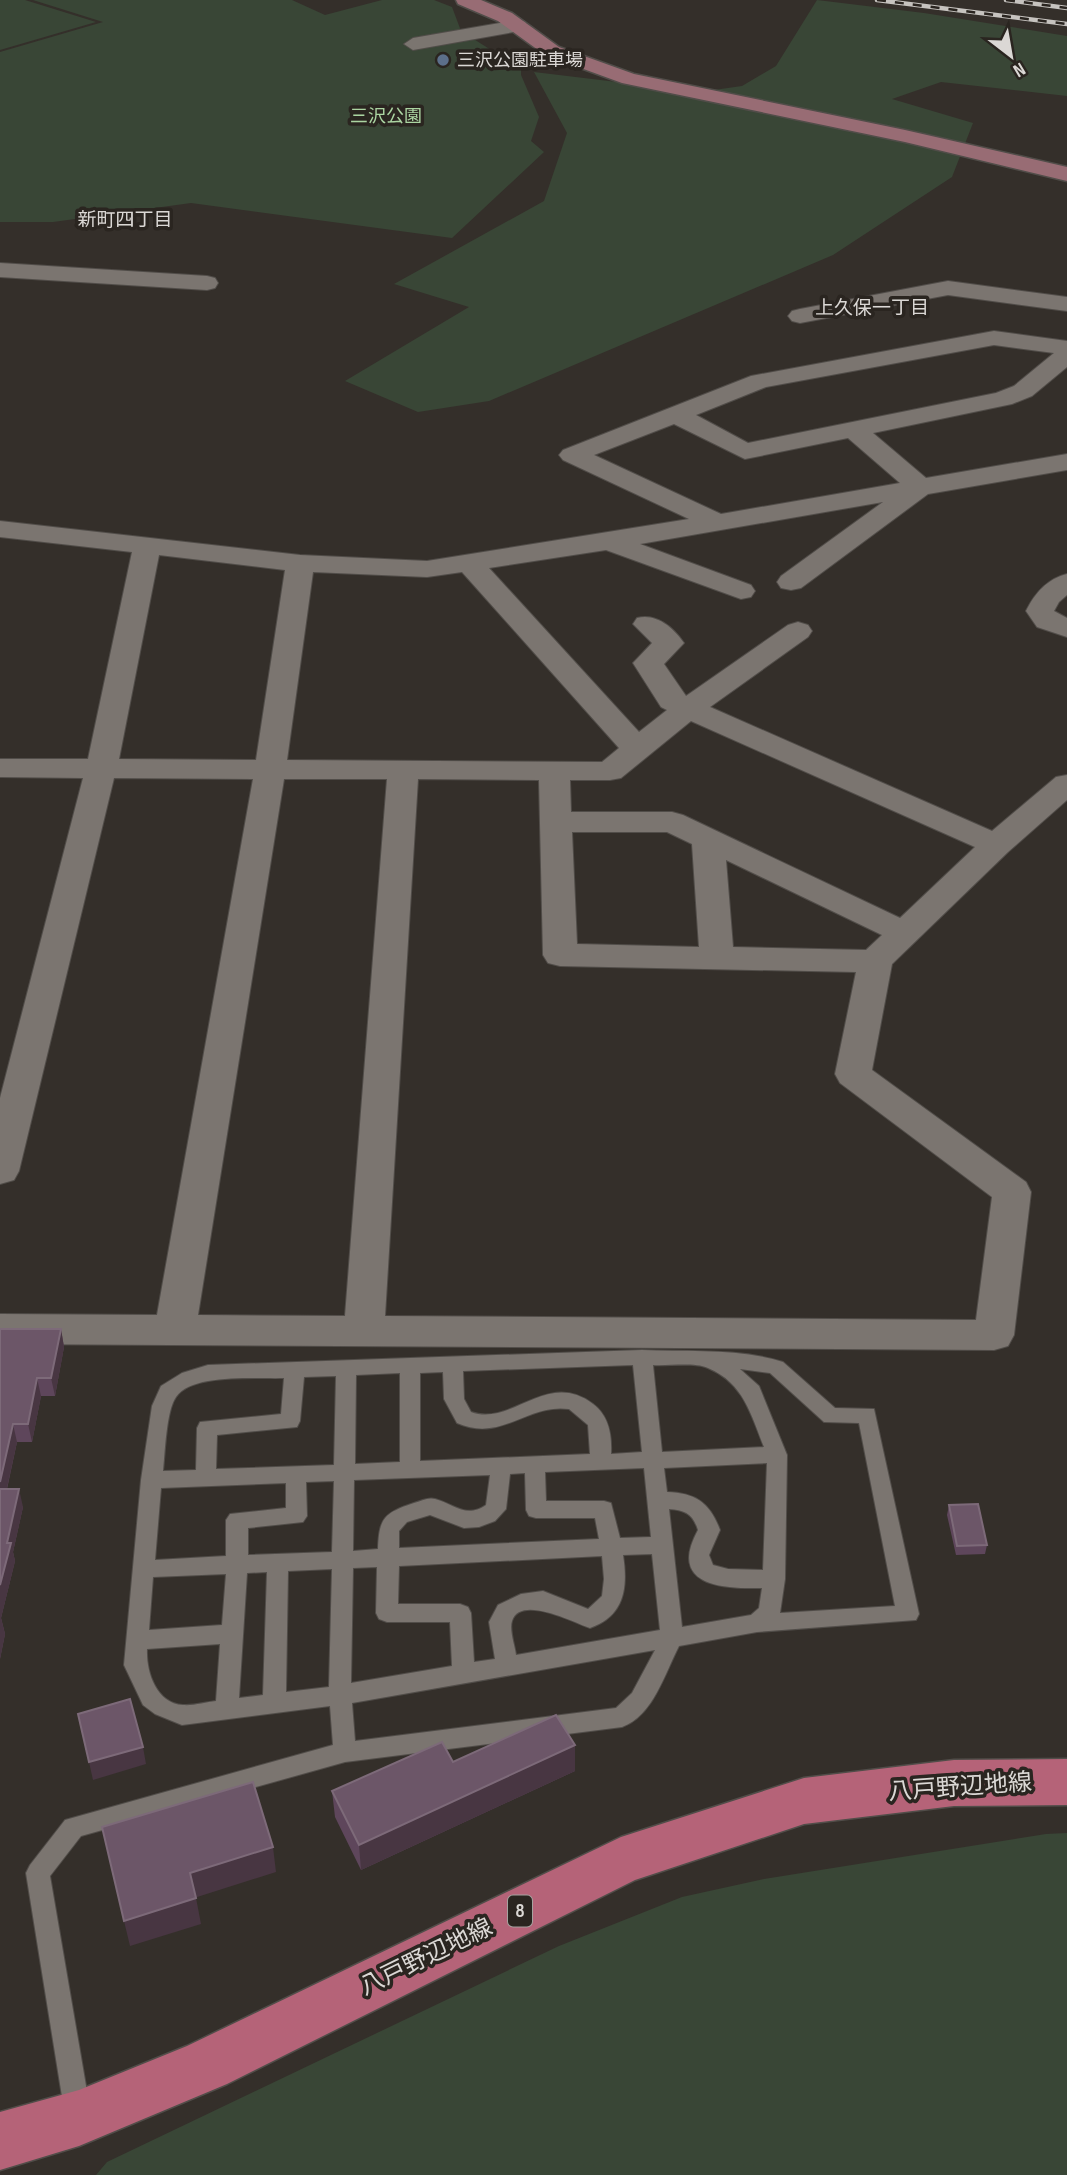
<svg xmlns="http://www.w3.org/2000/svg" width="1067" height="2175" viewBox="0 0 1067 2175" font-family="'Sofia Sans Condensed','Noto Sans JP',sans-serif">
<rect width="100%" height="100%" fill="#342f2a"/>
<path fill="#394636" d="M0 0H25L96 22 0 50Z
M33 0H292L325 15 382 0H434L452 7 461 31 521 69V75L539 117 531 141 544 152 452 238 191 203 53 222H0V52L103 22Z
M817 0 924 13 1067 36V96L941 82 892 99 973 123 952 177 833 255 489 401 418 412 345 381 469 307 394 284 544 201 567 133 534 72 700 92 742 86 776 66Z
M1067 1833V2175H96L107 2162 559 1946 682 1897 764 1879 1046 1834Z"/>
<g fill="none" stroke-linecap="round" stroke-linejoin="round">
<g stroke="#514d49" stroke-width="2">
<path id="lane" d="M642 1350C688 1352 739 1348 783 1362L835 1408 874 1409 919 1614 916 1620 757 1632 679 1646C665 1673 653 1716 622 1727L345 1762 81 1836 50 1876 91 2115 87 2124 78 2128 69 2124 65 2115 26 1873 30 1865 65 1820 333 1745 330 1706 182 1725 155 1714 143 1705 124 1665 141 1480 152 1406 161 1386 182 1373 208 1365ZM633 1365 642 1452 611 1454C612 1435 609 1416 593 1404 547 1369 512 1427 471 1412L464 1399 463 1371ZM653 1365C669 1366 694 1362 708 1368 744 1383 751 1415 764 1447L662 1452ZM740 1369 770 1373 824 1422 859 1423 895 1606 780 1613 785 1579 787 1455 759 1386ZM443 1372 444 1399 457 1423C502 1443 527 1403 569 1409L588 1425 590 1454 420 1461V1373ZM400 1373V1462L355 1464 356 1375ZM336 1376 334 1465 216 1469 217 1435 297 1427 300 1421 304 1377ZM284 1378 281 1414 200 1422 197 1428 196 1470 163 1471C165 1454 166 1411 176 1397 192 1373 257 1379 284 1378ZM767 1463 763 1570 728 1569 713 1565 709 1555 720 1530C710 1503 696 1493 667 1492L664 1468ZM644 1468 651 1537 620 1538 611 1503 604 1501H546L545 1472ZM525 1473 526 1510 529 1516 536 1518H595L599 1539 399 1548V1531L407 1522 430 1515 464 1528 479 1527 495 1521 506 1509 510 1474ZM490 1475 486 1505C466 1519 454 1504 435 1499 428 1497 421 1501 414 1503 384 1513 379 1518 378 1549L353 1551 354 1480ZM334 1481 332 1552 248 1555V1528L303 1522 307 1516 306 1482ZM286 1483V1508L230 1514 226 1520V1556L155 1560 161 1488ZM669 1509C685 1510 693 1514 698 1530 668 1585 720 1589 762 1588L759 1608 751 1615 682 1627ZM652 1554 660 1630 516 1655C515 1646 509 1630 512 1621 520 1594 575 1623 590 1628 625 1616 628 1587 623 1555ZM602 1556 604 1579 602 1596 588 1609 543 1591 521 1594 498 1605 489 1622 495 1659 474 1662 471 1613 468 1607 460 1604H398L399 1566ZM377 1567 376 1613 379 1619 387 1622H450L452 1666 351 1683 353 1568ZM332 1569 329 1687 286 1692 288 1571ZM267 1572 263 1695 239 1698 247 1573ZM226 1574 222 1625 149 1630 153 1577ZM220 1644 216 1701C206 1702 193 1706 183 1705 155 1703 146 1670 147 1649ZM655 1650 632 1693 616 1708 355 1741 352 1703Z"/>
</g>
<g stroke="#514d49" stroke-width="2">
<path id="street" d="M518 20 525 22 527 26 525 30 413 50 404 44 413 38Z
M0 263 207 276 215 278 218 283 215 288 207 290 0 277Z
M948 281 1067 297V311L948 295 800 323 792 321 788 316 792 311 800 309Z
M994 331 1067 341V367L1032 396 1012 404 873 433 926 478 1067 454V470L928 494 801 588 791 590 781 588 777 582 781 576 883 502 640 544 751 585 755 591 751 597 741 599 606 550 489 568 639 732 667 710 661 707 633 663 652 643 633 624 637 618C656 613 673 627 684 643L664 664 686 696 788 625 798 622 808 625 812 631 808 637 710 707 992 831 1056 777 1067 775V800L1008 852 892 964 872 1070 1026 1182 1031 1192 1014 1335 1008 1346 994 1350 0 1344V1314L157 1315 253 779 114 778 19 1171 14 1180 0 1184V1098L83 778 0 777V759H88L132 552 0 537V521L300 555 427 561 689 519 563 460 559 455 563 450 751 376ZM994 345 1054 353 1014 386 996 393 748 443 696 415 766 387ZM674 424 745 459 848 438 900 483 721 514 594 455ZM159 555 285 570 256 760 119 759ZM313 572 427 577 462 572 619 748 602 762 287 760ZM691 721 975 847 900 918 683 815 672 812H571L570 780H610L621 778ZM284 779H387L345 1316 198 1315ZM418 779 539 780 543 955 548 963 560 966 856 972 835 1074 840 1083 992 1197 976 1320 385 1316ZM572 832H667L692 844 699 947 577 944ZM726 860 882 935 866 950 733 947Z
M1067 574V595L1059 602 1054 611 1067 618V637L1037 627 1026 611C1035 593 1047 579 1067 574Z"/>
</g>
<g stroke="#514d49" stroke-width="3">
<path id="secondary" d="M456 0H481L512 13 559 47 634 74 905 130 1067 167V181L905 142 622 83 545 55 498 21 458 4Z"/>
</g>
<g stroke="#514d49" stroke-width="3">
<path id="primary" d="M1067 1759V1805L954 1806 804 1824 635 1880 227 2084 79 2146 0 2170V2112L79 2090 187 2046 621 1837 804 1778 954 1760Z"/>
</g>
<use href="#lane" fill="#7b7570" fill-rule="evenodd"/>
<use href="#street" fill="#7b7570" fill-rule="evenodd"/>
<use href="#secondary" fill="#986c74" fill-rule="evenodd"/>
<use href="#primary" fill="#b56378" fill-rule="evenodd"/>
<g stroke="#c6c3bf" stroke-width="4.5">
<path id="rail" d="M877 0 1067 24
M1006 0 1067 8"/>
</g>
<use href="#rail" stroke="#2a2520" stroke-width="2.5" stroke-dasharray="9" stroke-linecap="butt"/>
</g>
<path fill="#5e465b" d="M0 1329H61L64 1347 55 1396H41L32 1442H17L7 1489 23 1507 13 1552 15 1561 1 1618 5 1634 0 1659Z
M949 1505 987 1545 985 1554 956 1555 947 1515Z
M575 1745V1771L361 1870 335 1817 332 1791Z"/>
<path fill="#483642" d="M61 1329 64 1347 55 1396 51 1378Z
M37 1378 41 1396 32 1442 28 1424Z
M13 1424 17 1442 3 1506 0 1494V1482Z
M19 1489 23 1507 13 1552 15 1561 1 1618 5 1634 0 1659V1585L7 1543Z
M575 1745V1771L361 1870 359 1845Z
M143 1747 146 1764 93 1780 89 1762Z
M273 1847 276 1872 194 1898 190 1873Z
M196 1898 201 1924 130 1946 124 1921Z"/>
<path fill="#6c5668" stroke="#7d6a79" stroke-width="2" d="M0 1329H61L51 1378H37L28 1424H13L0 1482Z
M0 1489H19L7 1543H11L0 1585Z
M978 1504 987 1545 957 1546 949 1505Z
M130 1699 143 1747 89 1762 78 1714Z
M556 1715 575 1745 359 1845 332 1791 442 1742 453 1762Z
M253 1782 273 1847 190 1873 196 1898 124 1921 102 1827Z"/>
<circle fill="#5c6f8a" stroke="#2a2520" stroke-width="2.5" cx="443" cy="60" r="7"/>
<g text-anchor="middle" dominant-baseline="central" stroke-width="7" stroke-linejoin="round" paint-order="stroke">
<g font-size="18" fill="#dbd8d5" stroke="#2a2520" text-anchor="start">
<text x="457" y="60">三沢公園駐車場</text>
</g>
<g font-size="18" fill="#abd5a2" stroke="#2a2520">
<text x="386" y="116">三沢公園</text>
</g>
<g font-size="19" fill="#dbd8d5" stroke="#2a2520">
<text x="125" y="220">新町四丁目</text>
<text x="872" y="308">上久保一丁目</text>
</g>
<rect fill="#2a2520" stroke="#a6a29f" stroke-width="2" x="508" y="1895.5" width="24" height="31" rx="5"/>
<g font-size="19" font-weight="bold" fill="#dbd8d5">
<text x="520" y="1911">8</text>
</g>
<g font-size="24" fill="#dbd8d5" stroke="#2a2520">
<text transform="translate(960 1787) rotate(-4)">八戸野辺地線</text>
<text transform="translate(426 1957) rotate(-26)">八戸野辺地線</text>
</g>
</g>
<g transform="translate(1011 56) rotate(149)" stroke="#2a2520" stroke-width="5" paint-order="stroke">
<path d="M0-5L12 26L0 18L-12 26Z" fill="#dbd8d5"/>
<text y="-10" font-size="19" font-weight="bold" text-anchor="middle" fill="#dbd8d5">N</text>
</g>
</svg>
